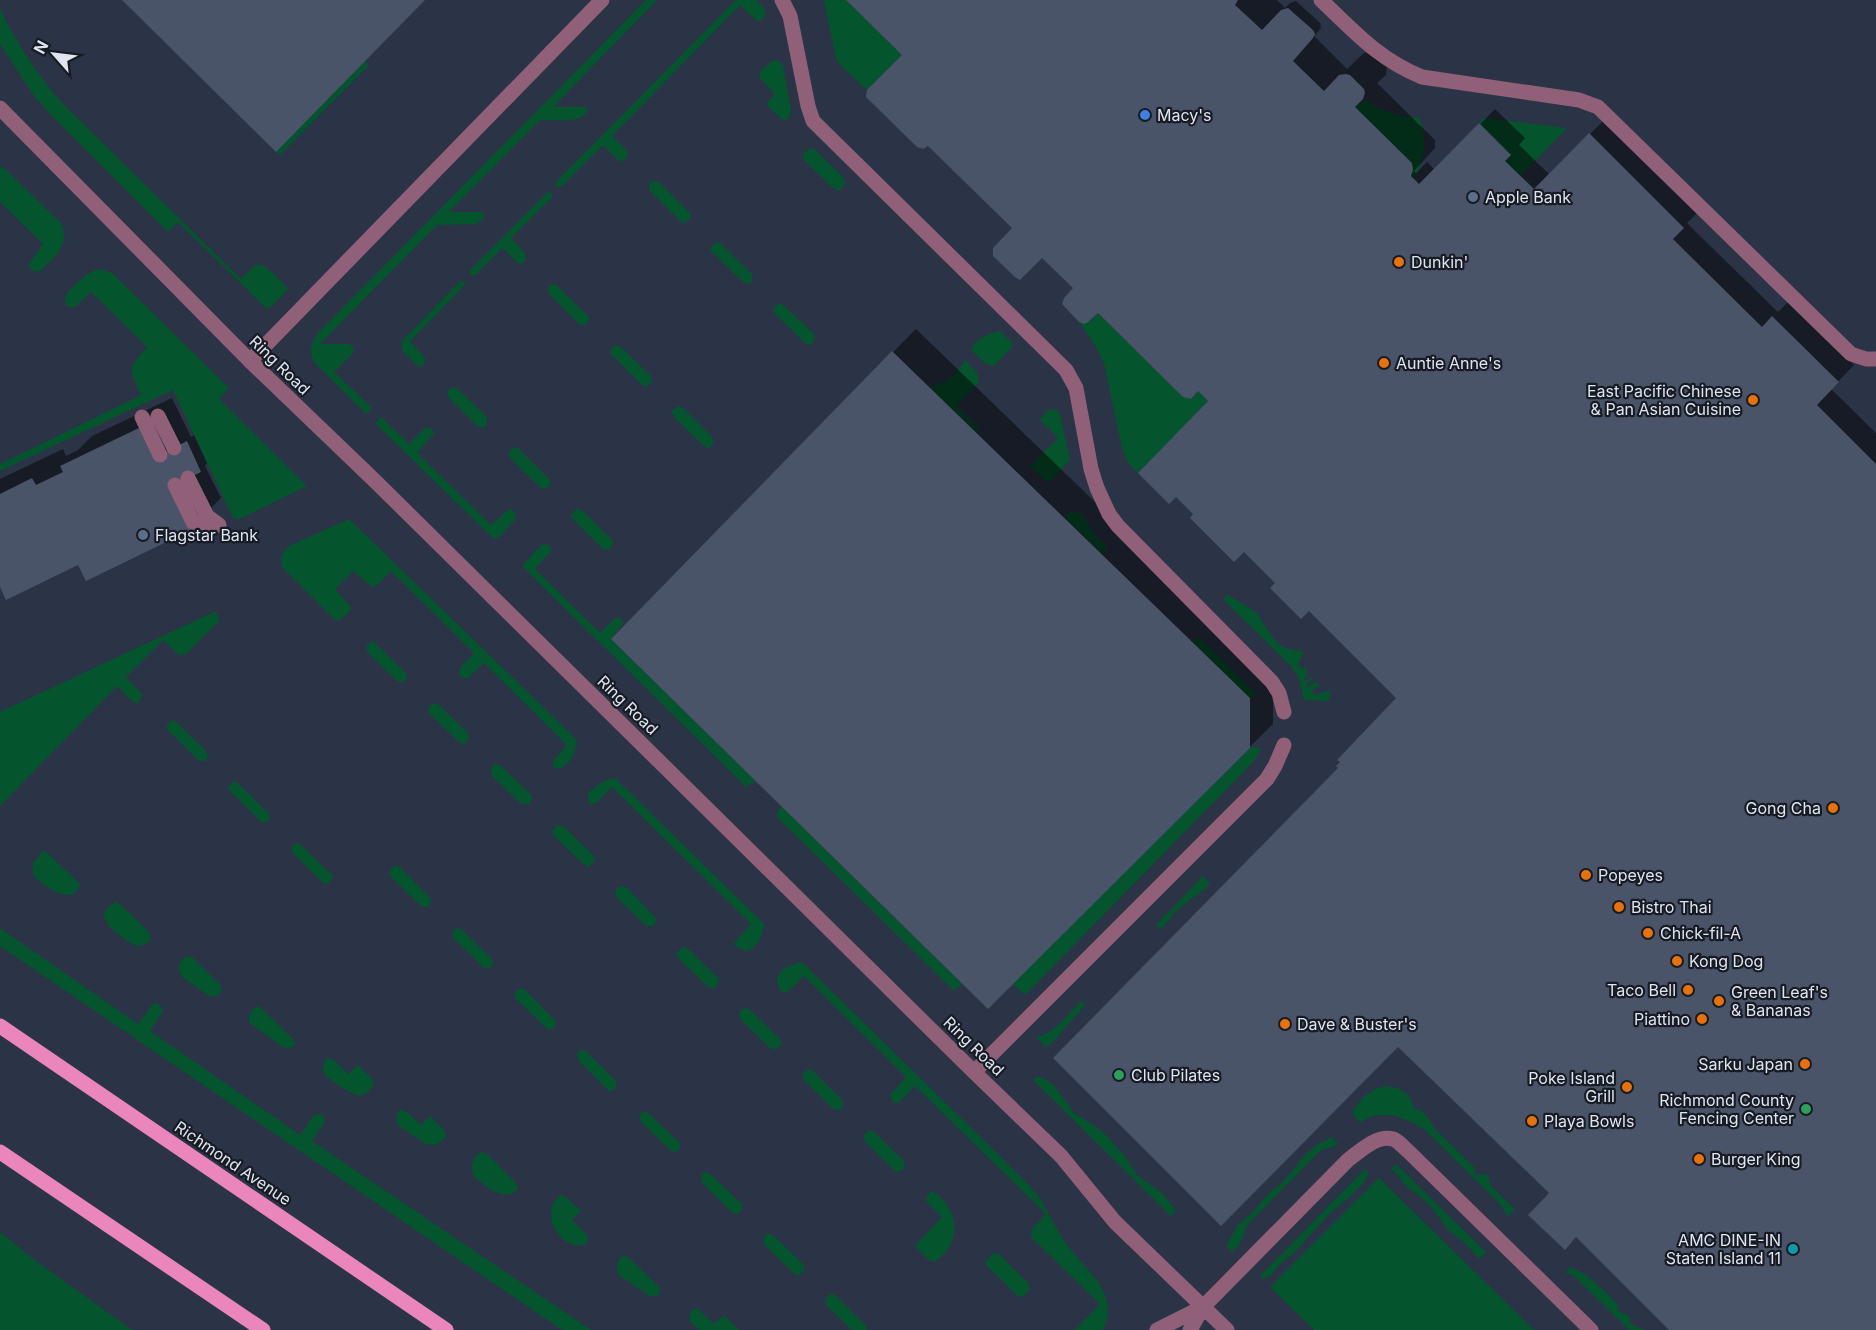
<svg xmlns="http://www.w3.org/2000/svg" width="1876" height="1330" viewBox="0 0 1876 1330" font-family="Inter,sans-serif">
<rect width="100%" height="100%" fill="#2a3446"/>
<path fill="#04542e" d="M646 0H657L553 107H585L588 110C581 125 555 119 540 120L449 212H480L484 214V218L476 224 437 225 320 344H349L354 347 353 353 334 372 372 408 366 414 315 363C308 353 311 344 317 334Z
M736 0H757L766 11 764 17 760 21H757L740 5 612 136 627 151C629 156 626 160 621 162L618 160 603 145 562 186 556 187 555 185 557 181Z
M824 0H846L902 55 867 90 840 65 836 59Z
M0 9C17 44 38 76 64 105L241 279 254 266 259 264 267 268 286 286 288 289 273 305 267 309 178 222 168 232 52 116 34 96 0 44Z
M773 60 781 62 783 65 791 111 789 118 786 120 781 119 766 104 775 94 759 77 760 72Z
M365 61 369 65 280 155 276 152Z
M1362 101H1369L1375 106 1395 115 1419 118C1428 135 1425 164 1413 178L1411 176 1413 170 1412 163 1355 107Z
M1484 118 1567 128 1520 176 1505 161 1511 155 1479 123Z
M810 148 814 149 843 177 845 184 839 191 833 188 804 160 803 154Z
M0 166 8 172 61 223C71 243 54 260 38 272L31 270 29 264 43 244 0 202Z
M652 181 659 182 689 212 691 216 689 220 684 223 681 222 650 191 649 185Z
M548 192 552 194V197L511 238C517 246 529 252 525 262L519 264 502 248 475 275H470V270Z
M717 242 720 243 752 274V281L749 284 744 283 712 252 710 249 714 244Z
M96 270H104L112 273 229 388 219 399 307 486 240 519 233 518 173 390 0 471V464L141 395C129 367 127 370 147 347L91 292 75 307H69C66 304 64 303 65 298 67 290 88 272 96 270Z
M462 280 465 282 464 286 410 341 426 359 423 366 419 367 402 351V341L459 282Z
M555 284 588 316 589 319 586 325H580L549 294 548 291 549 286Z
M781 303 814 334 815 338 812 344H806L775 314 773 311 775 306Z
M1098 313 1183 397 1191 399 1198 391 1208 401 1138 473 1128 463 1122 448 1104 363 1096 347 1079 322C1088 325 1092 319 1098 313Z
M1001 331 1012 343 1013 346 994 366 986 364 971 350C977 337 987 334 1001 331Z
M616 345 620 346 651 376 652 382 647 386H643L611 354V349Z
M965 360 977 373 979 382 956 406 978 428V432L975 431 929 387C946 383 956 376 965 360Z
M452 387 457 388 487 417 486 426 482 428 477 426 448 397 447 392Z
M678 406 682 407 712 437 714 440 710 448 705 447 673 416 672 411Z
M1052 409 1057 410 1060 414 1070 460 1052 480 1047 482 1030 466 1058 438 1042 422 1040 419 1046 412Z
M381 417 409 444 426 427 432 429 434 433 432 436 417 453 491 525 509 509 515 512V520L499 537 494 539 375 423Z
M515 447 519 449 550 480 551 483 548 487 544 489 541 488 511 459 509 454 511 449Z
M576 509 582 510 613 541V544L610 549 606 550 603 549 572 518 571 515Z
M1071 512H1076L1082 515 1094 534 1106 546 1107 549 1101 553 1065 518 1066 515Z
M349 519 577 740C576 753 571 763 560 769L553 767V761L567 745 484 663 467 679 460 676C456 667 469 660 474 653L391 571 377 585 372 587 353 571 335 589 351 607 350 611 339 621 335 620 283 568C279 559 282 552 289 546Z
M545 544 551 547 552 550 535 569 600 633 615 618H621L623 624 611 639 756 781 746 787 522 566 541 545Z
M1228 595 1256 612 1273 638 1279 644 1285 648 1304 652 1298 664 1302 669 1305 667 1307 668 1305 671 1308 675 1304 679 1306 681 1310 677 1313 679 1306 685 1307 687 1317 682 1319 686 1312 690 1314 695 1330 690 1329 701 1304 700 1299 678 1292 667 1223 599Z
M216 611 219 619 218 622 186 654 179 655 163 640 126 677 142 694 140 701 136 703 133 702 117 686 0 806V712Z
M1198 638 1202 640 1257 695 1250 698 1192 641Z
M373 641 406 673 407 677 404 682 397 681 367 652V645Z
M433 703 439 705 468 733 469 738 464 744 460 743 429 713V707Z
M173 720 176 722 206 751 208 756 205 761H199L167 729V724Z
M1250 747 1261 748 1255 760 1025 995 1013 984Z
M495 764 501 766 531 795 532 798 530 803 525 805 520 803 492 776 491 769Z
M615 778 764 924C763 936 758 947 747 951L736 947 734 943 751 924 612 787 595 804 589 803 588 793C597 785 603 780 615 778Z
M233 782H237L268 813 270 818 267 822H261L230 791 228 787Z
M781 806 962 984 954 991 776 816Z
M557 825 563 826 593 855 595 860 592 864 588 867 582 863 553 835 552 831Z
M297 843 301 845 332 875 333 877 329 883 324 884 292 852V846Z
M45 851 80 884C73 909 43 885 33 875V863L42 852Z
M394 866H399L430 898 431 900 429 906 422 907 391 877 389 872Z
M1203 876 1210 883 1208 886 1175 912 1161 930 1156 925Z
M619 886 626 887 655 917 657 921 653 926H646L616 897 615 891Z
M116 902 121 905 149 932 151 940C147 943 143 946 138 946 132 945 126 940 122 937 108 927 93 913 116 902Z
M0 928 138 1024 151 1006 155 1003 160 1005 163 1011 150 1031 300 1135 314 1115 321 1114 324 1117 325 1121 312 1141 591 1330H562L0 946Z
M456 928 461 929 492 959 493 964 490 968H484L453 938 452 934Z
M683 947H686L718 978 719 982C716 987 713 990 708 987L678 958 677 952Z
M187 956 192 957 220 985 222 990C219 996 215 998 209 996L182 977C178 969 178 961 187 956Z
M802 962 1016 1172C1026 1182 1036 1192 1043 1204 1052 1218 1058 1233 1067 1245 1087 1272 1120 1292 1103 1330H1075L1100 1304 1031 1237 1032 1229 1046 1214 915 1086 899 1103 893 1102 890 1095 906 1077 804 976 786 993 780 990C771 974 787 964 802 962Z
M521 988 525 990 555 1020C557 1025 554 1029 550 1030L547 1029 515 998V992Z
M1081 1001 1085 1005 1052 1043 1046 1047 1036 1037C1055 1034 1068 1014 1081 1001Z
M259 1006 293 1039 295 1043 293 1047 287 1048 283 1047 251 1024C246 1017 251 1008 259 1006Z
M746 1008 749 1009 781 1040V1045L774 1050 769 1047 741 1020 739 1014 741 1010Z
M581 1050 586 1051 617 1082 615 1090 609 1091 578 1060 577 1053Z
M329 1058 334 1060 348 1074 358 1065 373 1080 374 1085C371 1088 367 1093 363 1095 354 1098 332 1081 325 1075 322 1068 322 1061 329 1058Z
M808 1069 813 1071 842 1100 843 1105 840 1110 833 1109 803 1079 802 1075Z
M1036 1077 1043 1078 1053 1084 1074 1113 1098 1128 1106 1135 1124 1155 1138 1176 1163 1194 1176 1211 1171 1216 1033 1080Z
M1386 1086 1397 1088 1408 1094 1414 1108 1423 1112 1427 1117 1430 1120 1435 1129 1474 1167 1475 1174 1488 1175 1491 1186 1515 1209 1507 1217 1503 1208 1497 1201 1426 1131C1409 1118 1379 1107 1360 1123L1352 1113C1360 1099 1370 1088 1386 1086Z
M401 1110 408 1113 421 1125 430 1116 445 1131 446 1137 436 1145 425 1144 398 1125C396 1119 395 1113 401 1110Z
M646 1111 679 1142 681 1146 676 1152 671 1151 639 1120 641 1113Z
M869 1130 874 1132 904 1161 905 1166 903 1170 898 1172 894 1170 865 1142 864 1135Z
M1332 1137 1339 1144 1320 1151 1247 1225 1240 1244 1232 1252 1226 1246 1237 1226 1249 1216 1271 1191 1282 1183 1305 1155 1317 1145Z
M481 1152 486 1153 516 1183 518 1188C507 1205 483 1185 473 1175 470 1165 473 1158 481 1152Z
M1396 1164 1486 1252 1479 1259 1466 1244 1448 1230 1432 1208 1421 1197 1407 1187 1391 1168Z
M1365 1169 1369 1173 1365 1181 1352 1195 1330 1213 1295 1252 1281 1263 1271 1275 1263 1279 1260 1276Z
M708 1172 741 1203 743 1205 741 1211 737 1214 732 1212 703 1184 701 1176 704 1173Z
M1379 1178 1534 1330H1314L1270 1287Z
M933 1191C960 1210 963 1243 934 1262L929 1260 915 1246 942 1217 926 1201 927 1195Z
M561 1195 567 1198 581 1211 572 1220 587 1235 588 1239 586 1244C562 1253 536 1212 561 1195Z
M0 1232 32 1258 132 1330H0Z
M767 1233 773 1235 804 1265C806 1270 801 1275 796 1275L793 1273 765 1245 763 1240Z
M994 1253 999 1254 1028 1283 1030 1289 1023 1297 1018 1296 987 1266 985 1262Z
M624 1256 628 1257 659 1287 660 1291 657 1296H649L619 1275C615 1267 616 1259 624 1256Z
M1570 1267C1590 1275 1604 1290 1619 1306L1617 1310 1629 1316 1631 1324 1644 1330H1629L1573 1275 1565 1273Z
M830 1294 835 1295 866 1326 867 1330H852L826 1305 825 1300Z
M697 1308 714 1324 724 1315 739 1330H699L689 1320 691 1311Z"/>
<path fill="#0007" d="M849 0H1277L1285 8 1290 3 1296 1 1320 23 1321 28 1314 36 1347 69 1364 53 1370 51 1387 66 1386 75 1377 83 1435 140V148L1414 171 1416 173 1427 162 1435 170 1495 109 1525 138 1519 145 1550 175 1605 119 1699 211 1687 223 1698 234 1778 312 1789 301 1854 365 1831 389 1876 433V1330H1671L1551 1193 1340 768 1398 698 1309 609 1277 583 1244 549 1195 514 1210 401 1199 390 1075 288 1014 228 904 55Z
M916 329 1273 674V724L988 1006 893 352Z
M172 398 191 437 194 435 207 463 205 466 221 498 190 529 79 563 0 583V479L63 449 66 456 78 450 92 436Z"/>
<path fill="#4a5468" d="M122 0H425L276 152Z
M846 0H1238L1235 5 1262 30 1281 10 1288 8 1313 30 1315 34 1313 38 1293 61 1324 91 1339 75 1346 74 1350 75 1364 89 1365 93 1363 99 1355 107 1412 163 1413 170 1411 176 1419 184 1479 123 1511 155 1505 161 1534 189 1589 133 1684 228 1673 239 1683 249 1762 327 1772 316 1839 382 1817 405 1876 464V1330H1669L1576 1237 1565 1250 1528 1215 1549 1193 1398 1047 1221 1226 1053 1058 1338 768 1336 766 1340 762 1337 760 1396 698 1309 611 1301 619 1270 588 1275 583 1244 552 1234 562 1190 518 1193 514 1176 497 1169 504 1138 473 1208 401 1198 391 1191 399 1183 397 1098 313 1088 322 1084 324 1079 322 1062 304 1064 298 1073 288 1042 258 1020 280 1015 277 993 256V248L1012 228 928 146 923 149 917 147 866 97 867 90 902 55Z
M892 351 1250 698V748L988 1009 611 639Z
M141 427 160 455 187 441 201 472 170 487 191 530 86 581 78 565 6 600 0 587V494L32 478 36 485 63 472 60 466Z"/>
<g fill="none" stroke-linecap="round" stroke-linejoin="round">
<path stroke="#905f78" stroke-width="15" d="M782 0 790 16 808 106 813 121 1066 370 1076 388 1091 469 1097 488 1109 514 1118 526 1272 682 1279 693 1284 712
M1321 0C1355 32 1378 59 1422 77L1579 100 1598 107 1851 354 1866 359H1876
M0 108 250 361 374 480 974 1072 1061 1156 1115 1222 1227 1330
M250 361 602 0
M158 416 174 448
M142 417 160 455
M188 478 207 516 219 525
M175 485 193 522 219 525
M974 1072 1267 779 1275 766 1284 745
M1157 1330 1203 1307
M1190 1330 1203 1307 1348 1160C1359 1152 1377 1134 1393 1139 1399 1141 1404 1148 1409 1152L1591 1330"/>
<path stroke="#ea86bb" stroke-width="15" d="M0 1026 446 1330
M0 1152 263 1330"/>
</g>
<circle fill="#3f7fe0" stroke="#171b24" stroke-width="2" cx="1145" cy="115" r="6"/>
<g fill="#5c6f8a" stroke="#171b24" stroke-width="2">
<circle cx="1473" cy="197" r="6"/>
<circle cx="143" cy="535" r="6"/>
</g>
<g fill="#e8710a" stroke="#171b24" stroke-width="2">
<circle cx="1399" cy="262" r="6"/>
<circle cx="1384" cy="363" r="6"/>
<circle cx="1753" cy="400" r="6"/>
<circle cx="1833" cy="808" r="6"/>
<circle cx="1586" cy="875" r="6"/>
<circle cx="1619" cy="907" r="6"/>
<circle cx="1648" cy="933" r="6"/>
<circle cx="1677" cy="961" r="6"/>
<circle cx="1688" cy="990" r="6"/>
<circle cx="1719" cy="1001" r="6"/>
<circle cx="1702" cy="1019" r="6"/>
<circle cx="1285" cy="1024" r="6"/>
<circle cx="1805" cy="1064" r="6"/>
<circle cx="1627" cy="1087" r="6"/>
<circle cx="1532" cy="1121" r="6"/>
<circle cx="1699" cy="1159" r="6"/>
</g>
<g fill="#2e9e5b" stroke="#171b24" stroke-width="2">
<circle cx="1119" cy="1075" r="6"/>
<circle cx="1806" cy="1109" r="6"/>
</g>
<circle fill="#0f9aa8" stroke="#171b24" stroke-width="2" cx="1793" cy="1249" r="6"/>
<g text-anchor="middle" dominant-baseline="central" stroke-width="4.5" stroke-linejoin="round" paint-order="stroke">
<g font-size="16" fill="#dee4f1" stroke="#171b24" text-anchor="start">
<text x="1157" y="115">Macy's</text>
<text x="1485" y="197">Apple Bank</text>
<text x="1411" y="262">Dunkin'</text>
<text x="1396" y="363">Auntie Anne's</text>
<text x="1741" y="391" text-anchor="end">East Pacific Chinese<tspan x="1741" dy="18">&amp; Pan Asian Cuisine</tspan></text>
<text x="155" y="535">Flagstar Bank</text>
<text x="1821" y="808" text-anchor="end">Gong Cha</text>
<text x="1598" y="875">Popeyes</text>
<text x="1631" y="907">Bistro Thai</text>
<text x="1660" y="933">Chick-fil-A</text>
<text x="1689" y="961">Kong Dog</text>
<text x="1676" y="990" text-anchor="end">Taco Bell</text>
<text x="1731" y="992">Green Leaf's<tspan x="1731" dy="18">&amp; Bananas</tspan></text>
<text x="1690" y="1019" text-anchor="end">Piattino</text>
<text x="1297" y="1024">Dave &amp; Buster's</text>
<text x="1793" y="1064" text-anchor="end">Sarku Japan</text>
<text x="1131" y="1075">Club Pilates</text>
<text x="1615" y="1078" text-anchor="end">Poke Island<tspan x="1615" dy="18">Grill</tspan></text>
<text x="1794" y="1100" text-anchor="end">Richmond County<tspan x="1794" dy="18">Fencing Center</tspan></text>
<text x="1544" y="1121">Playa Bowls</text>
<text x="1711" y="1159">Burger King</text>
<text x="1781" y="1240" text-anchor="end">AMC DINE-IN<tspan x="1781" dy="18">Staten Island 11</tspan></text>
</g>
<g font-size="16" fill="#dee4f1" stroke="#171b24">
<text transform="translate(280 365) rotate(44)">Ring Road</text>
<text transform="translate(628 705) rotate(44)">Ring Road</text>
<text transform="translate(974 1046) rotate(44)">Ring Road</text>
<text transform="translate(233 1163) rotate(34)">Richmond Avenue</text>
</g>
</g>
<g transform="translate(54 54) rotate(298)" stroke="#171b24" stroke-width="4.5" paint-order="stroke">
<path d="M0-4.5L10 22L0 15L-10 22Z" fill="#dee4f1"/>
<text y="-9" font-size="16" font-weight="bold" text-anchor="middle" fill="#dee4f1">N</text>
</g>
</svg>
